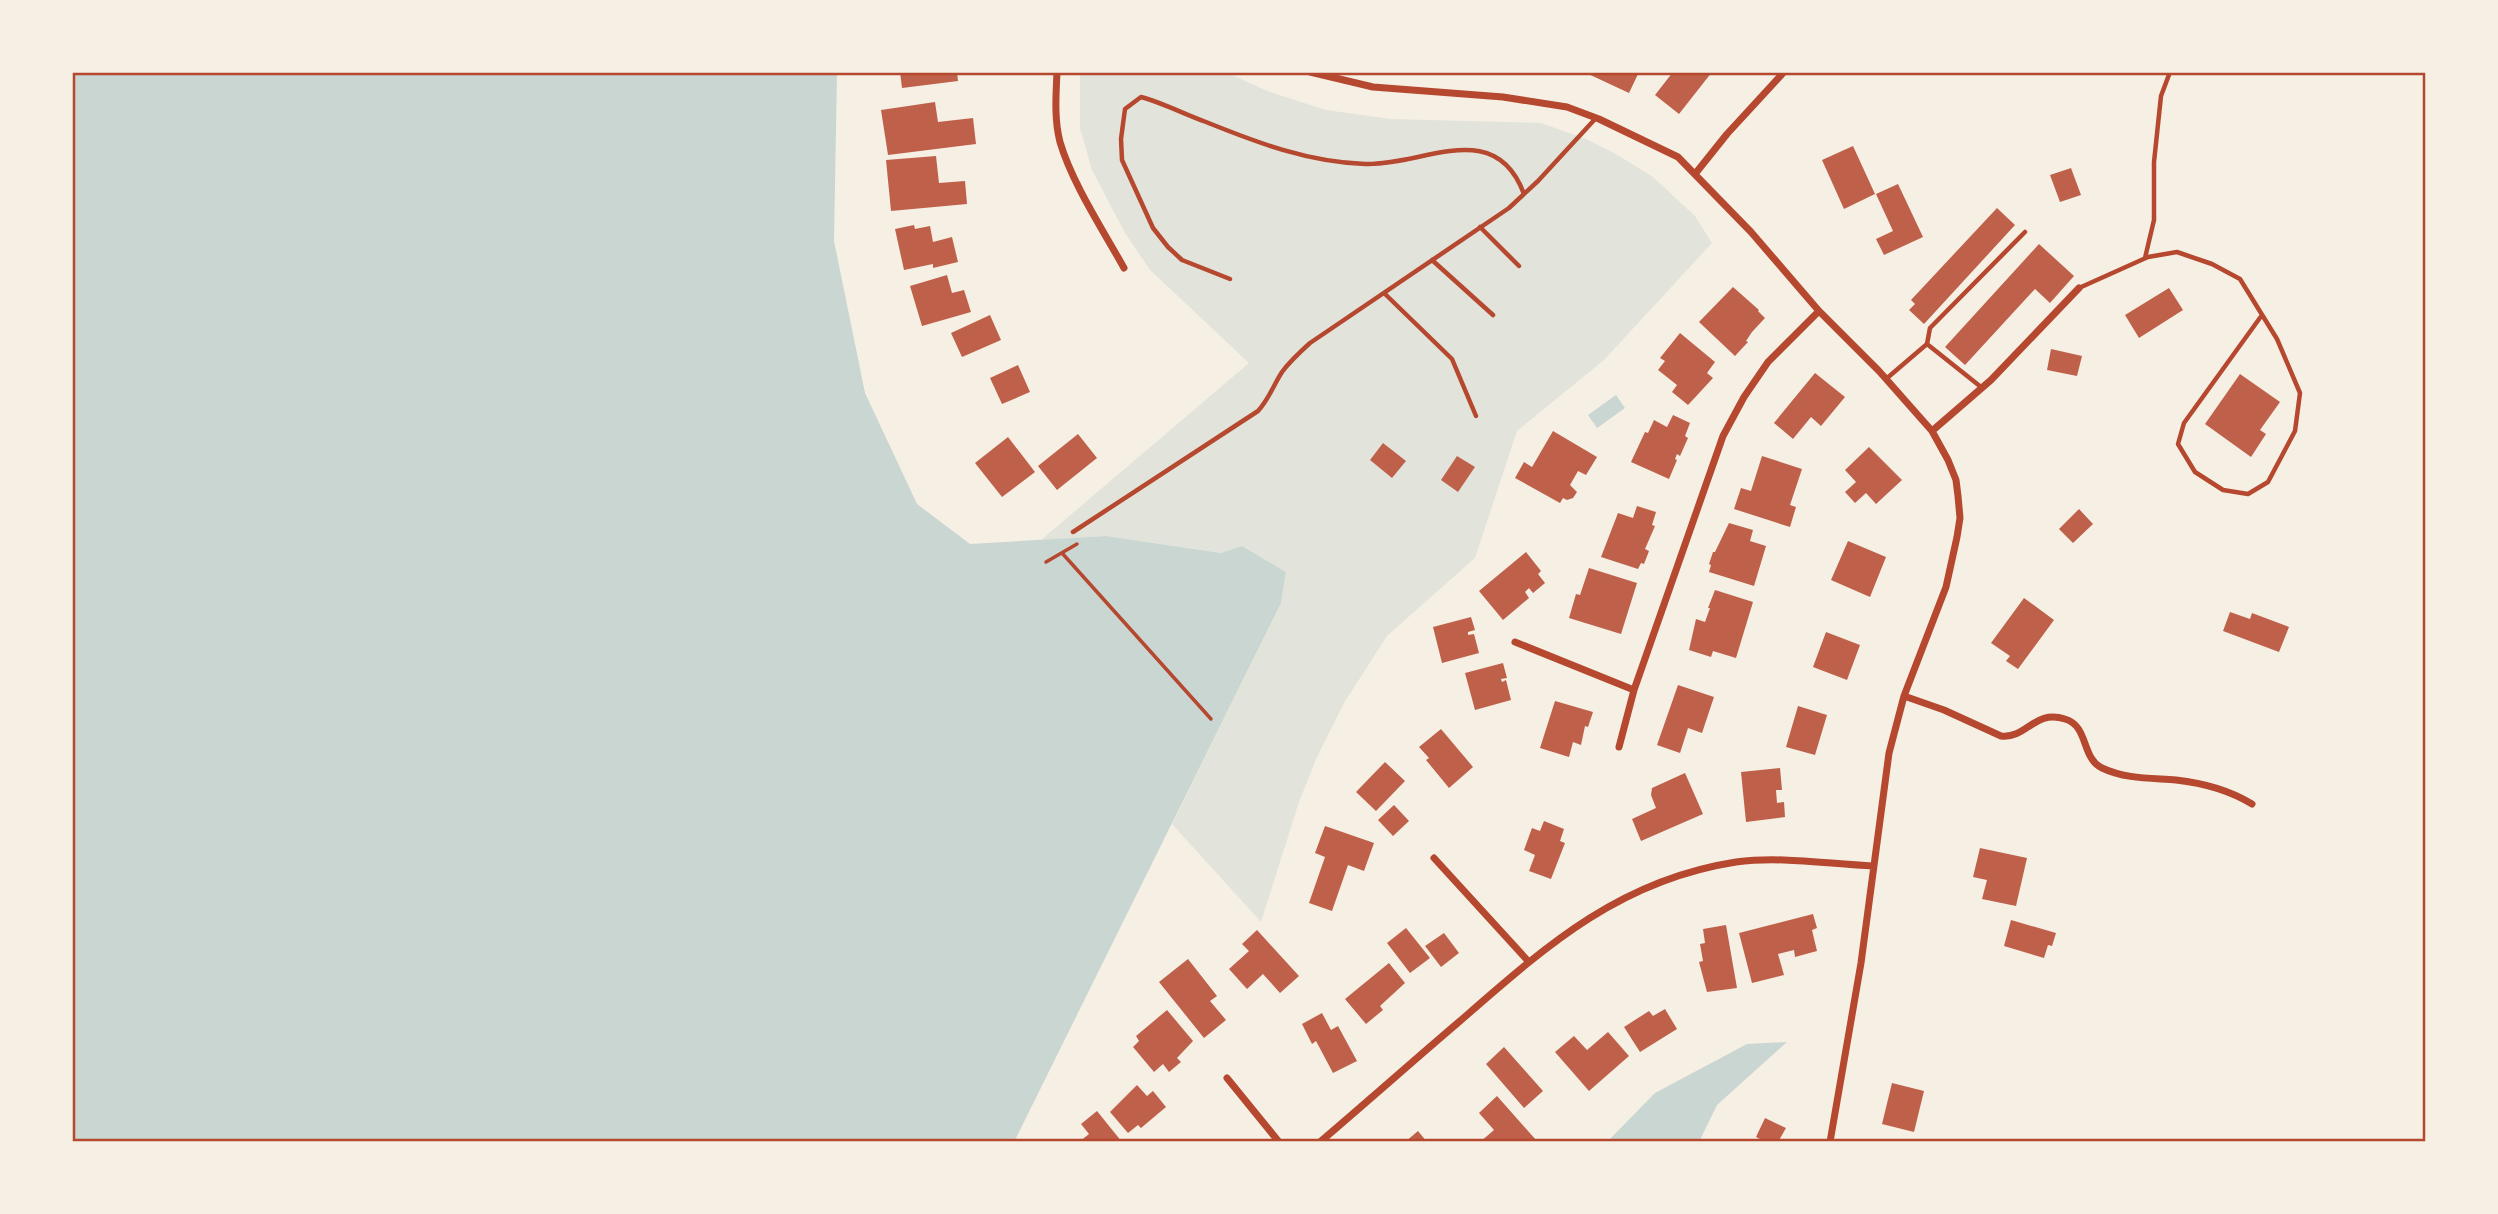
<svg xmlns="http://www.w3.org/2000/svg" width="2498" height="1214" viewBox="0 0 2498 1214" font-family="Georgia,serif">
<rect width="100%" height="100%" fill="#f6efe4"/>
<path fill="#e2e4dc" d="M1080 72H1225L1270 92 1326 110 1391 119 1541 123 1586 139 1616 154 1653 177 1695 216 1712 243 1604 360 1517 431 1475 558 1387 636 1344 703 1317 757 1299 802 1261 922 1172 824 1281 603 1286 572 1242 546 1222 553 1106 536 1041 540 1249 363 1150 270 1125 233 1092 170 1080 128Z"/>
<path fill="#c9d6d2" d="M72 72H837L834 241 865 393 917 504 970 544 1106 536 1221 553 1242 546 1286 572 1281 603 1014 1142H72Z
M1616 395 1625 408 1597 428 1588 415Z
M1787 1042 1717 1105 1699 1142H1607L1655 1093 1747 1044Z"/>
<path fill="#bf614a" d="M900 72H957L958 81 902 88Z
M1584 72H1639L1629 93Z
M1673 72H1712L1679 114 1655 95Z
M935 102 938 122 973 118 976 144 888 155 881 110Z
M1853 146 1875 194 1844 209 1822 160Z
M936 156 939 183 965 181 967 204 891 211 886 160Z
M2071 168 2081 195 2060 202 2050 175Z
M1898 184 1923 237 1884 255 1876 239 1893 231 1876 194Z
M1997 208 2015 225 1924 324 1909 310 1915 304 1911 300Z
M914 225 915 229 930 226 933 242 952 237 958 262 933 268V264L904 270 895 229Z
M2039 244 2074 276 2050 303 2035 289 1965 365 1945 347Z
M947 275 952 293 964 290 971 312 922 326 910 286Z
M1733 287 1759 310 1758 311 1765 318 1752 332 1746 341 1748 342 1735 356 1699 322Z
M2169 288 2183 310 2139 338 2125 315Z
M990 315 1001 340 962 357 951 333Z
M1680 333 1715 362 1707 373 1713 378 1688 405 1672 392 1677 385 1658 370 1665 361 1660 358Z
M2051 349 2082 356 2077 376 2047 370Z
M1018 365 1030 392 1002 404 990 378Z
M1815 373 1845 397 1821 426 1811 417 1793 439 1774 423Z
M2240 374 2280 402 2260 430 2266 434 2251 457 2205 424Z
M1673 415 1690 423 1685 436 1688 438 1680 456 1677 454 1675 459 1677 460 1669 479 1631 462 1645 432 1648 433 1654 420 1667 427Z
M1553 431 1597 457 1586 475 1578 471 1570 485 1577 492 1573 498 1567 500 1563 498 1560 503 1515 478 1524 462 1532 467Z
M1078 434 1097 458 1057 490 1038 466Z
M1008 437 1035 472 1002 497 975 463Z
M1383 443 1406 461 1392 478 1370 460Z
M1869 447 1902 480 1876 504 1866 493 1855 503 1845 492 1856 482 1845 470Z
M1457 456 1475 467 1458 492 1441 480Z
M1762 456 1802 469 1790 505 1796 507 1790 527 1734 509 1741 488 1751 491Z
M1637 506 1656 512 1652 525 1655 526 1645 549 1649 551 1644 564 1641 563 1638 569 1601 557 1618 513 1633 518Z
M2079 509 2093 524 2073 543 2059 529Z
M1729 523 1753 530 1750 541 1766 546 1754 586 1709 572 1711 565 1709 564 1713 552H1715Z
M1848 541 1886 557 1870 597 1831 580Z
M1526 552 1541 571 1538 574 1545 583 1533 593 1529 588 1525 592 1529 598 1503 620 1479 591Z
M1589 568 1637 583 1621 634 1569 618 1576 594 1580 595Z
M1715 590 1753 602 1736 658 1713 651 1711 657 1689 650 1696 619 1705 622 1710 608H1708Z
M2024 598 2054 620 2018 669 2006 661 2010 656 1991 643Z
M2230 612 2250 619 2252 613 2289 627 2279 652 2223 631Z
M1471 617 1475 630 1468 632V635L1474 634 1479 653 1442 663 1433 627Z
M1826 632 1860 645 1847 680 1813 667Z
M1503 663 1507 678 1501 679 1502 682 1506 680 1511 700 1475 710 1465 673Z
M1678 685 1714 697 1702 733 1688 728 1680 753 1657 745Z
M1555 701 1593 712 1588 727 1585 726 1581 745 1573 742 1569 757 1540 748Z
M1798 706 1827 715 1815 755 1786 747Z
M1441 729 1473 767 1449 788 1426 760 1429 758 1419 747Z
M1385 762 1405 781 1376 811 1356 792Z
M1780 768 1782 790H1776L1777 803 1784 802 1785 817 1746 822 1741 772Z
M1685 773 1703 814 1641 841 1632 819 1656 808 1651 795 1652 788Z
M1394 805 1409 821 1393 836 1378 820Z
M1544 821 1564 829 1560 841 1565 843 1551 879 1529 871 1535 855 1524 850 1532 828 1540 831Z
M1325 826 1374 843 1364 871 1348 865 1332 911 1309 903 1325 857 1315 853Z
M1980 848 2027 858 2016 906 1982 899 1987 880 1973 877Z
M1813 914 1817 928 1812 930 1817 951 1795 957 1794 950 1778 954 1784 975 1752 983 1739 933Z
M2011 920 2056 933 2052 946 2048 945 2044 958 2004 946Z
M1726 925 1737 988 1707 992 1699 962 1703 961 1700 944 1705 943 1703 929Z
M1406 928 1430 958 1410 973 1387 943Z
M1257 930 1299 976 1280 993 1263 974 1247 989 1229 969 1249 951 1242 944Z
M1444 933 1459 953 1441 967 1425 946Z
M1188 959 1217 996 1210 1001 1226 1020 1204 1038 1159 982Z
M1389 963 1405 983 1380 1006 1383 1010 1366 1024 1345 999Z
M1665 1009 1677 1029 1640 1052 1624 1027 1649 1011 1653 1016Z
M1167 1010 1193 1041 1177 1058 1181 1062 1169 1072 1163 1064 1154 1072 1133 1047 1139 1041 1136 1036Z
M1322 1013 1331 1030 1338 1026 1357 1061 1333 1073 1316 1041 1312 1044 1302 1024Z
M1608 1032 1629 1056 1589 1091 1555 1052 1574 1036 1587 1050Z
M1504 1047 1543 1091 1524 1108 1486 1064Z
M1892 1083 1924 1091 1914 1132 1882 1124Z
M1137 1085 1147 1096 1153 1091 1166 1107 1141 1128 1138 1125 1128 1133 1110 1112Z
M1497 1096 1537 1141 1536 1142H1480L1494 1130 1479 1113Z
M1097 1111 1122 1142H1079L1089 1134 1081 1124Z
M1765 1118 1786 1128 1778 1142H1766L1756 1137Z
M1418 1131 1427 1142H1405Z"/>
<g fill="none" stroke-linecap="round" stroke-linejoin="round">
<path stroke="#b5482f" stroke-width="3.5" d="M1062 553 1211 719
M1046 562 1077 544"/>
<path stroke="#b5482f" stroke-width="4.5" d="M1480 227 1519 266
M2145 258 2154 220V162L2161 96 2170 72
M1432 260 1493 315
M1230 279 1182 260 1168 247 1153 228 1122 160 1121 139 1125 109 1141 97C1163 103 1184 114 1206 122 1258 143 1308 162 1365 164 1423 166 1495 116 1524 194
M2079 288 2148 257 2177 252 2212 264 2240 279 2277 339 2300 393 2295 431 2268 482 2248 494 2223 490 2195 472 2178 444 2184 423 2262 315
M1384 293 1452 359 1476 416
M1886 379 1927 344
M1981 387 1927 344 1930 328 2025 232
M1073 532 1258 411C1269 399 1273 386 1282 372 1290 361 1300 352 1310 343L1509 208 1538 181 1596 118"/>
<path stroke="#b5482f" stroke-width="7" d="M1057 72C1056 95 1054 119 1060 142 1072 183 1103 230 1124 268
M1310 72 1373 87 1503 97 1567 107 1599 119 1678 157 1751 232 1819 311 1879 371 1932 431 1948 460 1956 480 1958 496 1960 518 1957 537 1946 587 1904 696 1889 753 1861 963 1830 1142
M1695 174 1727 134 1784 72
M1932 431 1991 380 2079 288
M1515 642 1634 690
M1904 696 1944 710 2001 736C2027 739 2034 709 2065 719 2089 726 2081 758 2102 768 2125 779 2151 778 2176 780 2203 783 2229 790 2252 804
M1619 747 1634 690 1723 436 1744 397 1768 362 1819 311
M1434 858 1528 961
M1227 1078 1279 1142
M1320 1142C1367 1102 1413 1061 1460 1021 1545 947 1619 880 1736 862 1782 856 1827 864 1873 866"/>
</g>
<rect width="2498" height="1214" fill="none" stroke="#f6efe4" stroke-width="147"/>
<rect x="74" y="74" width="2350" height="1066" fill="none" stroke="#b5482f" stroke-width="2.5"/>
</svg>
